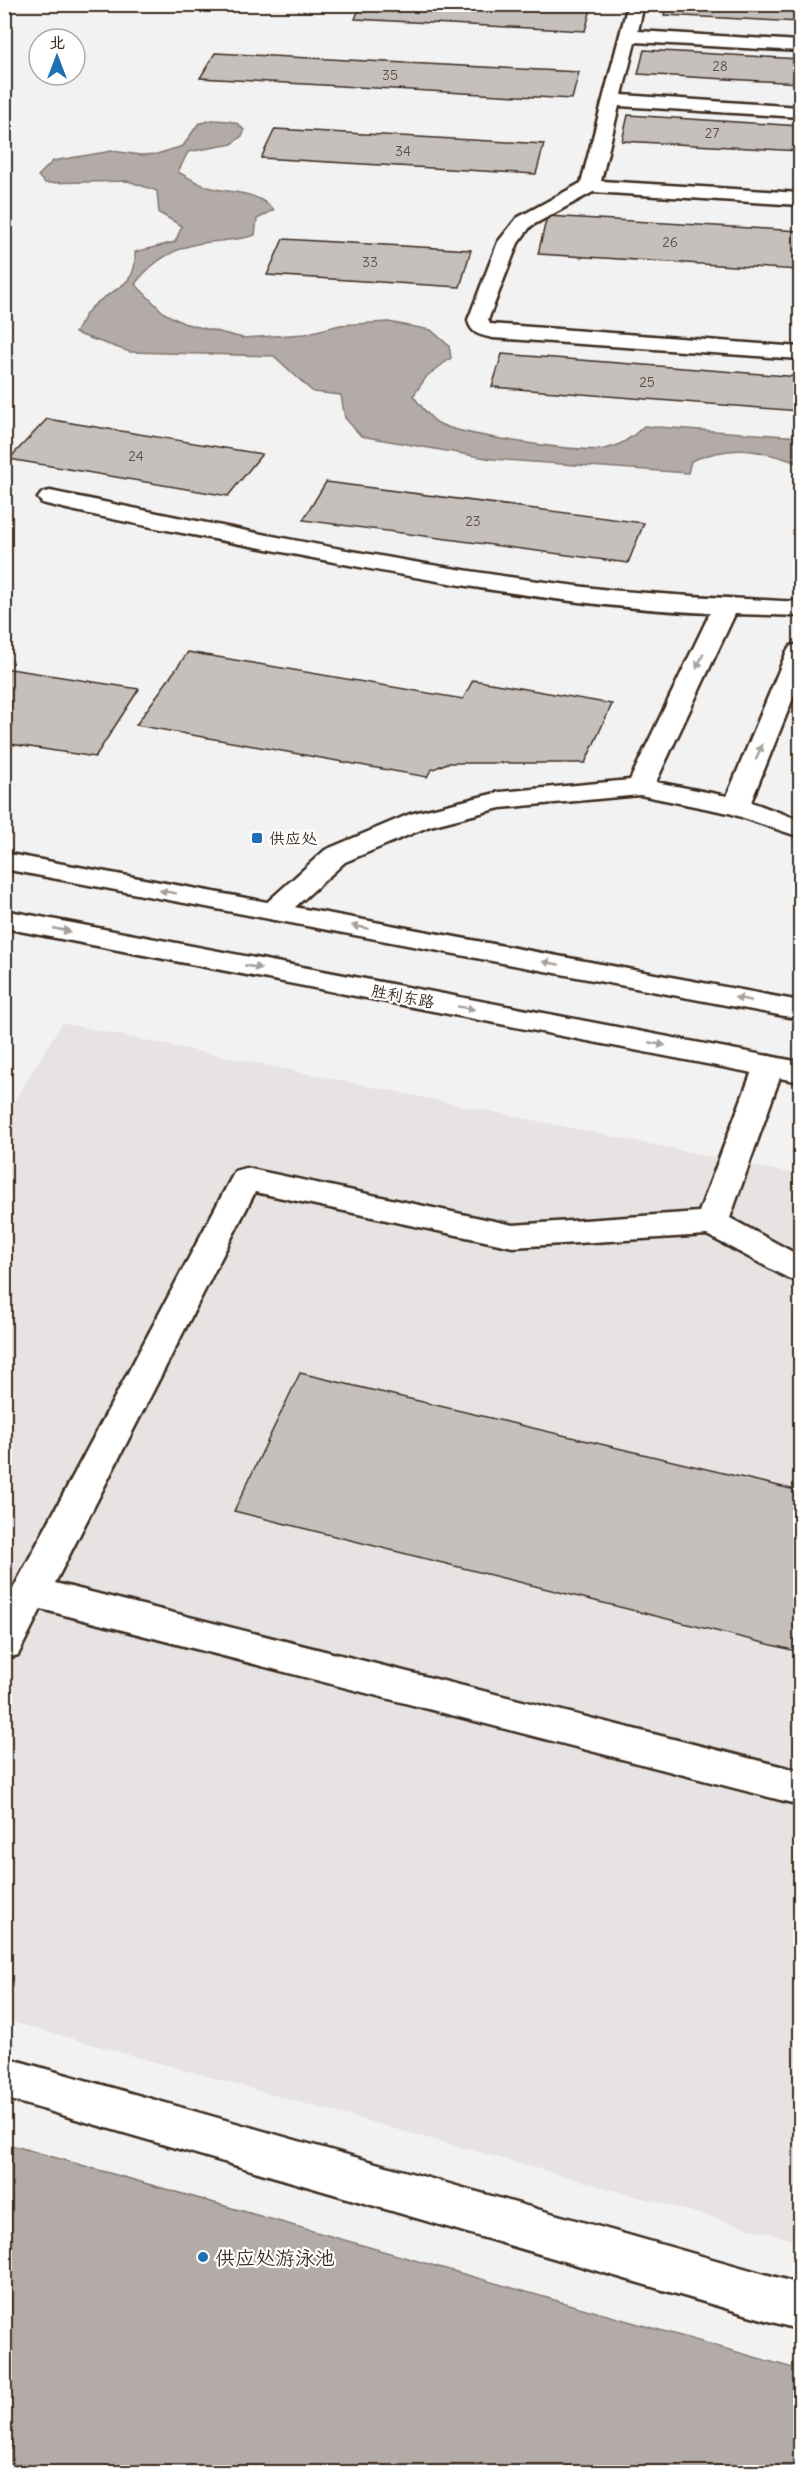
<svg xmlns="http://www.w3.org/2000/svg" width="805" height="2477" viewBox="0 0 805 2477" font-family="Delius,'LXGW WenKai TC',sans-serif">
<rect width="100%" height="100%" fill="#f3f2f2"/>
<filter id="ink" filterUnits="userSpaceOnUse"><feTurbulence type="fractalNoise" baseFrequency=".0167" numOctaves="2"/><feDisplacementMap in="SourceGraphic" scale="12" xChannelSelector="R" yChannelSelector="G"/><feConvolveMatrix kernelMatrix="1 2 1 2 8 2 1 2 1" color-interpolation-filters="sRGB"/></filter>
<g filter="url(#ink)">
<path fill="#e6e3e2" d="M62 1023 800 1175V2242L5 2020 4 1118Z"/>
<path fill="#b2aba7" stroke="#827770" stroke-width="1.5" d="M212 120 229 121 238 124 244 130 243 135 232 144 188 152 178 172C188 177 198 184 208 187 232 194 256 190 274 210L257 219 255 235C240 240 226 240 210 242 179 245 154 259 135 284L164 313 183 323 243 338 305 334 340 325 388 322 431 330 449 346 451 358 427 376 413 396C420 404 429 418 438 423 458 435 581 453 605 449 621 446 633 437 644 426L800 437V464C760 449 732 444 691 461L688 473 492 459 361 436 345 418 341 395 313 392 274 356 130 352 75 333C80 325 84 315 90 309 111 287 138 289 135 252L175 242 182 226 159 213 157 191 128 181 45 183 38 176 53 161 112 151 141 155 157 154 183 146 198 124Z
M4 2143 800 2370V2472H5Z"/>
<path fill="#c6c0bd" stroke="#3b2a1e" stroke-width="1.5" d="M361 4H507L591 9 585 31 355 19Z
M667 4H800V22L664 15Z
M644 50 800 59V83L638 74Z
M215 53 579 72 572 99 200 78Z
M628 115 800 126V151L622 141Z
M275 129 544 144 536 174 261 158Z
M547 216 800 231V270L538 254Z
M283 239 471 250 460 287 267 275Z
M502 354 800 377V411L492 387Z
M47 419 262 454 228 496 9 459Z
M326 482 644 523 628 563 303 520Z
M188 652 463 699 473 680 612 704 585 763H447L431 770 427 777 136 725Z
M4 668 139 689 95 757 4 743Z
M300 1373 800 1491V1652L234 1511Z"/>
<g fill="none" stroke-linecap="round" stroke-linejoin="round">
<g stroke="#3b2a1e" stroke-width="5">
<path id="minor" d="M628 4H644L638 31 800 41V51L635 42 622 95 800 107V117L619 106 601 181 800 193V205L593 192 531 226 518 243 488 320 490 324 800 347V359L493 338C480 335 471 334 468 320L498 242 517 218 581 183Z
M50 491C236 529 421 569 610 590 673 596 737 598 800 602V616L735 614 656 782 727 796 787 651 791 646 800 644V681L751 802 800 820V837L729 813 640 795 500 808 430 826 345 862 284 917 274 920 264 917 260 911 264 905 325 850 410 814 500 792 630 780 710 613C569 607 426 580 287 553 205 537 123 523 42 503L38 498 42 493Z
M769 1056 780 1059 784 1066 730 1218 800 1256V1282L788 1278 707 1235 513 1247 255 1192 55 1583 800 1771V1805L41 1609 18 1655 4 1659V1606L235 1171 246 1168 513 1225 699 1212 754 1066 758 1059Z
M4 2057 800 2284V2330L4 2098Z"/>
</g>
<g stroke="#3b2a1e" stroke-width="5">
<path id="major" d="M4 853 800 1001V1019L4 869Z
M4 910 800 1062V1082L4 928Z"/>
</g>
<use href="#minor" fill="#fff" fill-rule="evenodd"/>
<use href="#major" fill="#fff" fill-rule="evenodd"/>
</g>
<defs><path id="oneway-solid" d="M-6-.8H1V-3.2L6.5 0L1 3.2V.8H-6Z" transform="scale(1.5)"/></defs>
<g fill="#a79f9a">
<use href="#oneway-solid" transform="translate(700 661) rotate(115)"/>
<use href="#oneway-solid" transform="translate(759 752) rotate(-68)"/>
<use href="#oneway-solid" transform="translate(168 892) rotate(-170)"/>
<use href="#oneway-solid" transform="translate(360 927) rotate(-169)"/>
<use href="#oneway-solid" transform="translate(62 930) rotate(11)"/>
<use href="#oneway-solid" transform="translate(551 963) rotate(-169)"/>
<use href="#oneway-solid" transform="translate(253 967) rotate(11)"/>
<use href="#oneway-solid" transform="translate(743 999) rotate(-169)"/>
<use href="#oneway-solid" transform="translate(466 1008) rotate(11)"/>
<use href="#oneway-solid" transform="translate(657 1044) rotate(11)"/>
</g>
</g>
<g fill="#1f6fb2" stroke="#fff" stroke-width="2">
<rect x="251" y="832" width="12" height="12" rx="3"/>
<circle cx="203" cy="2257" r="6"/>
</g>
<g text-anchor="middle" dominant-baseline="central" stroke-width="4.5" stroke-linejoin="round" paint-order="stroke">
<g font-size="14" fill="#5e5046">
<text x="720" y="66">28</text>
<text x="390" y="75">35</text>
<text x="712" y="133">27</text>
<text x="403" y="151">34</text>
<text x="670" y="242">26</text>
<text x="370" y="262">33</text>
<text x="647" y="382">25</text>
<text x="136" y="456">24</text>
<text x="473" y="521">23</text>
</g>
<g font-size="16" fill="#3b2a1e" stroke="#fff" text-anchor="start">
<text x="269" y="838">供应处</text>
</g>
<g font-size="16" fill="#3b2a1e" stroke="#fff">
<text transform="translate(403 996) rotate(11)">胜利东路</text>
</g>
<g font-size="20" fill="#3b2a1e" stroke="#fff" text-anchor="start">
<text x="215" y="2257">供应处游泳池</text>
</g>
</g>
<rect width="805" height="2477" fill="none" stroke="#fff" stroke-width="24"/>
<rect x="12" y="12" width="781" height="2453" fill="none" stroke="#3b2a1e" stroke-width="2" filter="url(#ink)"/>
<g transform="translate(57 57)"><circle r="28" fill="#ffffff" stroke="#b1aaa5" stroke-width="1.5"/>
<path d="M0-4.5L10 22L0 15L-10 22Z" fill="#1f6fb2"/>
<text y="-9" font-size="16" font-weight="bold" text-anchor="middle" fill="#3b2a1e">北</text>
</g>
</svg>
